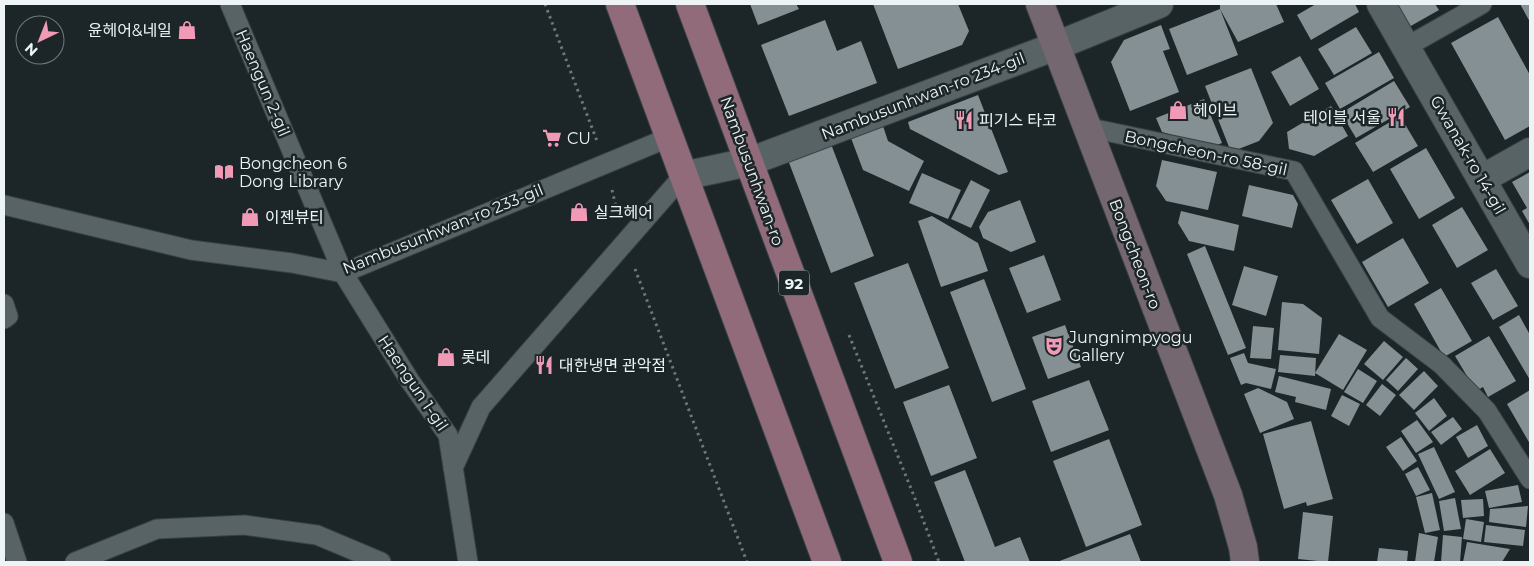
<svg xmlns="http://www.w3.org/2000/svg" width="1534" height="566" viewBox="0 0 1534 566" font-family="Montserrat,'Noto Sans KR',sans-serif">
<rect width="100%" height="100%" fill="#1c2628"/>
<path fill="#849093" d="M750 4H796L799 9 758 25Z
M873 4H958L969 31 962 45 898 69Z
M1220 4H1276L1284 22 1238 42 1220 9Z
M1316 4H1355L1359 12 1311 40 1297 15Z
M1396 4H1435L1439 10 1409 27Z
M1520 4H1530V22Z
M1220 9 1238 55 1187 75 1169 29Z
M1498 17 1530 75V126L1505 140 1451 43Z
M825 20 837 51 861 41 877 83 789 116 761 45Z
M1161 25 1170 49 1163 51 1179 92 1130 111 1111 62 1124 40Z
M1356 27 1372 53 1334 75 1318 49Z
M1379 52 1394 78 1340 109 1325 83Z
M1300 56 1319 89 1290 106 1271 72Z
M1251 68 1273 123 1259 141 1231 152 1205 86Z
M1394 81 1410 107 1356 138 1341 113Z
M978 95 1008 172 999 175 910 129 908 122Z
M1204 99 1222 143 1212 147 1162 132 1156 118Z
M1331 106 1348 136 1314 156 1289 149 1287 132Z
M1400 116 1418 146 1373 172 1355 143Z
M883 126 888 141 924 161 909 191 863 170 851 138Z
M831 144 874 256 831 273 788 160Z
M1426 148 1455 198 1419 219 1390 169Z
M1162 160 1217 172 1208 210 1166 201 1156 186Z
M1530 172V225L1522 211 1527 208 1512 182Z
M922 173 961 190 948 219 909 203Z
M1368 179 1393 223 1357 244 1331 200Z
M971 180 990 190 971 228 951 219Z
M1249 185 1293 195 1298 204 1292 228 1242 216Z
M1020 200 1036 242 1011 252 983 238 979 227 988 212Z
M1462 207 1488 250 1457 268 1432 225Z
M1181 211 1239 225 1234 251 1189 241 1178 223Z
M932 216 978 243 988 271 941 287 918 221Z
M1403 238 1429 283 1388 307 1362 262Z
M1205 246 1246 348 1228 355 1187 254Z
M1044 255 1061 300 1027 313 1009 268Z
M908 263 949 368 895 389 854 283Z
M1244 266 1278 276 1266 316 1232 305Z
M1496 269 1518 306 1493 320 1471 283Z
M984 279 1026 389 992 402 950 292Z
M1441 288 1472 341 1444 357 1414 304Z
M1282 302 1303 304 1322 318 1319 354 1278 350Z
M1519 315 1530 335V380L1499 327Z
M1065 325 1081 367 1048 379 1032 337Z
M1253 326 1274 328 1271 359 1250 358Z
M1339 334 1367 350 1343 390 1315 373Z
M1489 336 1516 381 1488 397 1483 387 1476 391 1455 356Z
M1384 341 1403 357 1383 380 1364 364Z
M1244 353 1248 363 1276 369 1271 389 1246 383 1241 385 1230 358Z
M1280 355 1316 358 1315 376 1278 372Z
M1406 358 1418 369 1398 391 1386 380Z
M1358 369 1377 381 1363 403 1344 392Z
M1424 371 1438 386 1414 410 1399 395Z
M1279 376 1331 389 1326 410 1295 402 1296 397 1275 392Z
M1089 380 1109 430 1051 452 1032 401Z
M1382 384 1396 395 1380 416 1366 405Z
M949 385 977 458 931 476 903 402Z
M1258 388 1287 402 1294 419 1260 433 1244 394Z
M1530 390V444L1507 404Z
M1342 395 1360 404 1349 426 1331 416Z
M1434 398 1447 416 1429 431 1415 413Z
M1453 417 1462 429 1441 445 1431 432Z
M1417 420 1433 442 1416 453 1401 431Z
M1311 421 1333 499 1307 506 1306 502 1284 509 1263 434Z
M1477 425 1488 446 1468 458 1456 437Z
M1401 437 1417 461 1403 471 1386 447Z
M1109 439 1142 525 1086 547 1053 461Z
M1434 447 1455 492 1439 499 1418 454Z
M1490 449 1505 473 1470 495 1455 471Z
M1418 467 1430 490 1416 496 1405 474Z
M965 470 995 547 1020 537 1030 562H965L934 482Z
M1518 485 1522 502 1489 508 1485 491Z
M1432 493 1440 530 1425 533 1416 497Z
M1455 498 1461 529 1444 531 1439 501Z
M1483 499 1484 516 1463 518 1461 500Z
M1528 506 1526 527 1489 522 1490 509Z
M1303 512 1333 516 1328 562 1298 559Z
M1466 519 1484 522 1481 542 1463 539Z
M1486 525 1525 530 1523 546 1484 542Z
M1419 533 1438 537 1434 562H1415Z
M1130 534 1141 562H1057Z
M1443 535 1462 537 1460 562H1441Z
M1467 542 1510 549 1502 562H1463Z
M1379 548 1408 551 1407 562H1377Z"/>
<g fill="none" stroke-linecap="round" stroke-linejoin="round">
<g stroke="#394143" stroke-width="21">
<path id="service" d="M230 4 343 273 410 381 448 435 468 562
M1406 47 1482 4
M1086 127 1294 171 1380 318 1442 365 1487 411 1530 479
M4 205 191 250 292 263 343 273 670 137
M4 304 8 316 4 319
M453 468 481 407 683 176
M4 523 17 562
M75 562 157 529 244 525 317 535 381 562"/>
</g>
<g stroke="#394143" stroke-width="30">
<path id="minor" d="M1381 4 1530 264
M683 176 749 162 1056 46 1159 4
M1482 179 1530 152"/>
</g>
<g stroke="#394143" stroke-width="30">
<path id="secondary" d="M1040 4 1228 495 1243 547 1245 562"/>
</g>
<g stroke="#394143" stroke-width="30">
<path id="primary" d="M620 4 827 562
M690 4 898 562"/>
</g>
<path stroke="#6e7678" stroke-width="3" stroke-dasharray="2.5 4" stroke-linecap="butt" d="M545 4 597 141
M612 190 617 211
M635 269 747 562
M849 335 914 496 939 562"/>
<use href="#service" stroke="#586366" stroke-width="19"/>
<use href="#minor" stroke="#586366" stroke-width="28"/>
<use href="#secondary" stroke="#756770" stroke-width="28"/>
<use href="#primary" stroke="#926b7a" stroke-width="28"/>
</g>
<defs>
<g id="shop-bare" transform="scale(1.5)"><path d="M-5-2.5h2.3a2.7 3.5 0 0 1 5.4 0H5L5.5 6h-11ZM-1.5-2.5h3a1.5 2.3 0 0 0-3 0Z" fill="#f09ab6" stroke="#1c2628" stroke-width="2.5" paint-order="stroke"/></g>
<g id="restaurant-bare" transform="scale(1.5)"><path d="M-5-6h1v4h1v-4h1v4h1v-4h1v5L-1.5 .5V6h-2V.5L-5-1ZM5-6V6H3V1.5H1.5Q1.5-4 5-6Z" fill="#f09ab6" stroke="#1c2628" stroke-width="2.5" paint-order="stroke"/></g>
<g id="supermarket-bare" transform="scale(1.5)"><path d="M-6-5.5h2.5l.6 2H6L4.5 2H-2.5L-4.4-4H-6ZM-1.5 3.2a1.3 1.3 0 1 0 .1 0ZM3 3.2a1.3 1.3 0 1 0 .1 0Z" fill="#f09ab6" stroke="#1c2628" stroke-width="2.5" paint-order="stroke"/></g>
<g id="library-bare" transform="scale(1.5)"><path d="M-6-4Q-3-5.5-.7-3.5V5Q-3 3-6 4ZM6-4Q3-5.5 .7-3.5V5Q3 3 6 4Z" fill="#f09ab6" stroke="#1c2628" stroke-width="2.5" paint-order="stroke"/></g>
<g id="theatre-bare" transform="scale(1.5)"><path d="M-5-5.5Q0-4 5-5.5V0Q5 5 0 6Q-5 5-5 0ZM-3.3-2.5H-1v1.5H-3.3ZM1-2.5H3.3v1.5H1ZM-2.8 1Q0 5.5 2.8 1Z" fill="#f09ab6" stroke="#1c2628" stroke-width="2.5" paint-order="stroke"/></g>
</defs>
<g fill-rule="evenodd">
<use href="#shop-bare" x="187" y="30"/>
<use href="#shop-bare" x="1178" y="110"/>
<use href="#restaurant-bare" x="1396" y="117"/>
<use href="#restaurant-bare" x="964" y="120"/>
<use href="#supermarket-bare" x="552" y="138"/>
<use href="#library-bare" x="224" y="172"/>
<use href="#shop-bare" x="579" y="212"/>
<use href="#shop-bare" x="250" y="217"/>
<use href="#theatre-bare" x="1054" y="346"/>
<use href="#shop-bare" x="446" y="357"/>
<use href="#restaurant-bare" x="544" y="365"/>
</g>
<g text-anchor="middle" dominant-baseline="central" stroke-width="5" stroke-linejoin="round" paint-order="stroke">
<rect fill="#1c2628" stroke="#afb6b8" stroke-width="1" x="779" y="270.5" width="30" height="25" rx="4"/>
<g font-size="15" font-weight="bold" fill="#eef4f6">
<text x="794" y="283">92</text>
</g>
<g font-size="16" fill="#eef4f6" stroke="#1c2628" text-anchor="start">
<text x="172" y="30" text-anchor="end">윤헤어&amp;네일</text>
<text x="1193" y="110">헤이브</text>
<text x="1381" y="117" text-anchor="end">테이블 서울</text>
<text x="979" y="120">피기스 타코</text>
<text x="567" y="138">CU</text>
<text x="239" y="163">Bongcheon 6<tspan x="239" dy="18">Dong Library</tspan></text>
<text x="594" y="212">실크헤어</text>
<text x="265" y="217">이젠뷰티</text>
<text x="1069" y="337">Jungnimpyogu<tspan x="1069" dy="18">Gallery</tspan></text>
<text x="461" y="357">롯데</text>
<text x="559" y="365">대한냉면 관악점</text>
</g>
<g font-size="16" fill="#eef4f6" stroke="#1c2628">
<text transform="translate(263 83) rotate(67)">Haengun 2-gil</text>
<text transform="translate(923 96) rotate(-21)">Nambusunhwan-ro 234-gil</text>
<text transform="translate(1206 153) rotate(12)">Bongcheon-ro 58-gil</text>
<text transform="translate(1468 155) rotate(60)">Gwanak-ro 14-gil</text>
<text transform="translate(752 171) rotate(70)">Nambusunhwan-ro</text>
<text transform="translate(443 229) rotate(-22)">Nambusunhwan-ro 233-gil</text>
<text transform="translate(1135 254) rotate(69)">Bongcheon-ro</text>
<text transform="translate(413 383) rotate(56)">Haengun 1-gil</text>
</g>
</g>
<rect width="1534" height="566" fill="none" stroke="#eef4f6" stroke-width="10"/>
<g transform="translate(40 40) rotate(223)"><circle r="24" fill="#1c2628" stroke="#70787a"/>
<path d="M0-4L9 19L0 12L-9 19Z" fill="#f09ab6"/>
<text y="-8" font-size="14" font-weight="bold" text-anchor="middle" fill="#eef4f6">N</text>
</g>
</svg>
